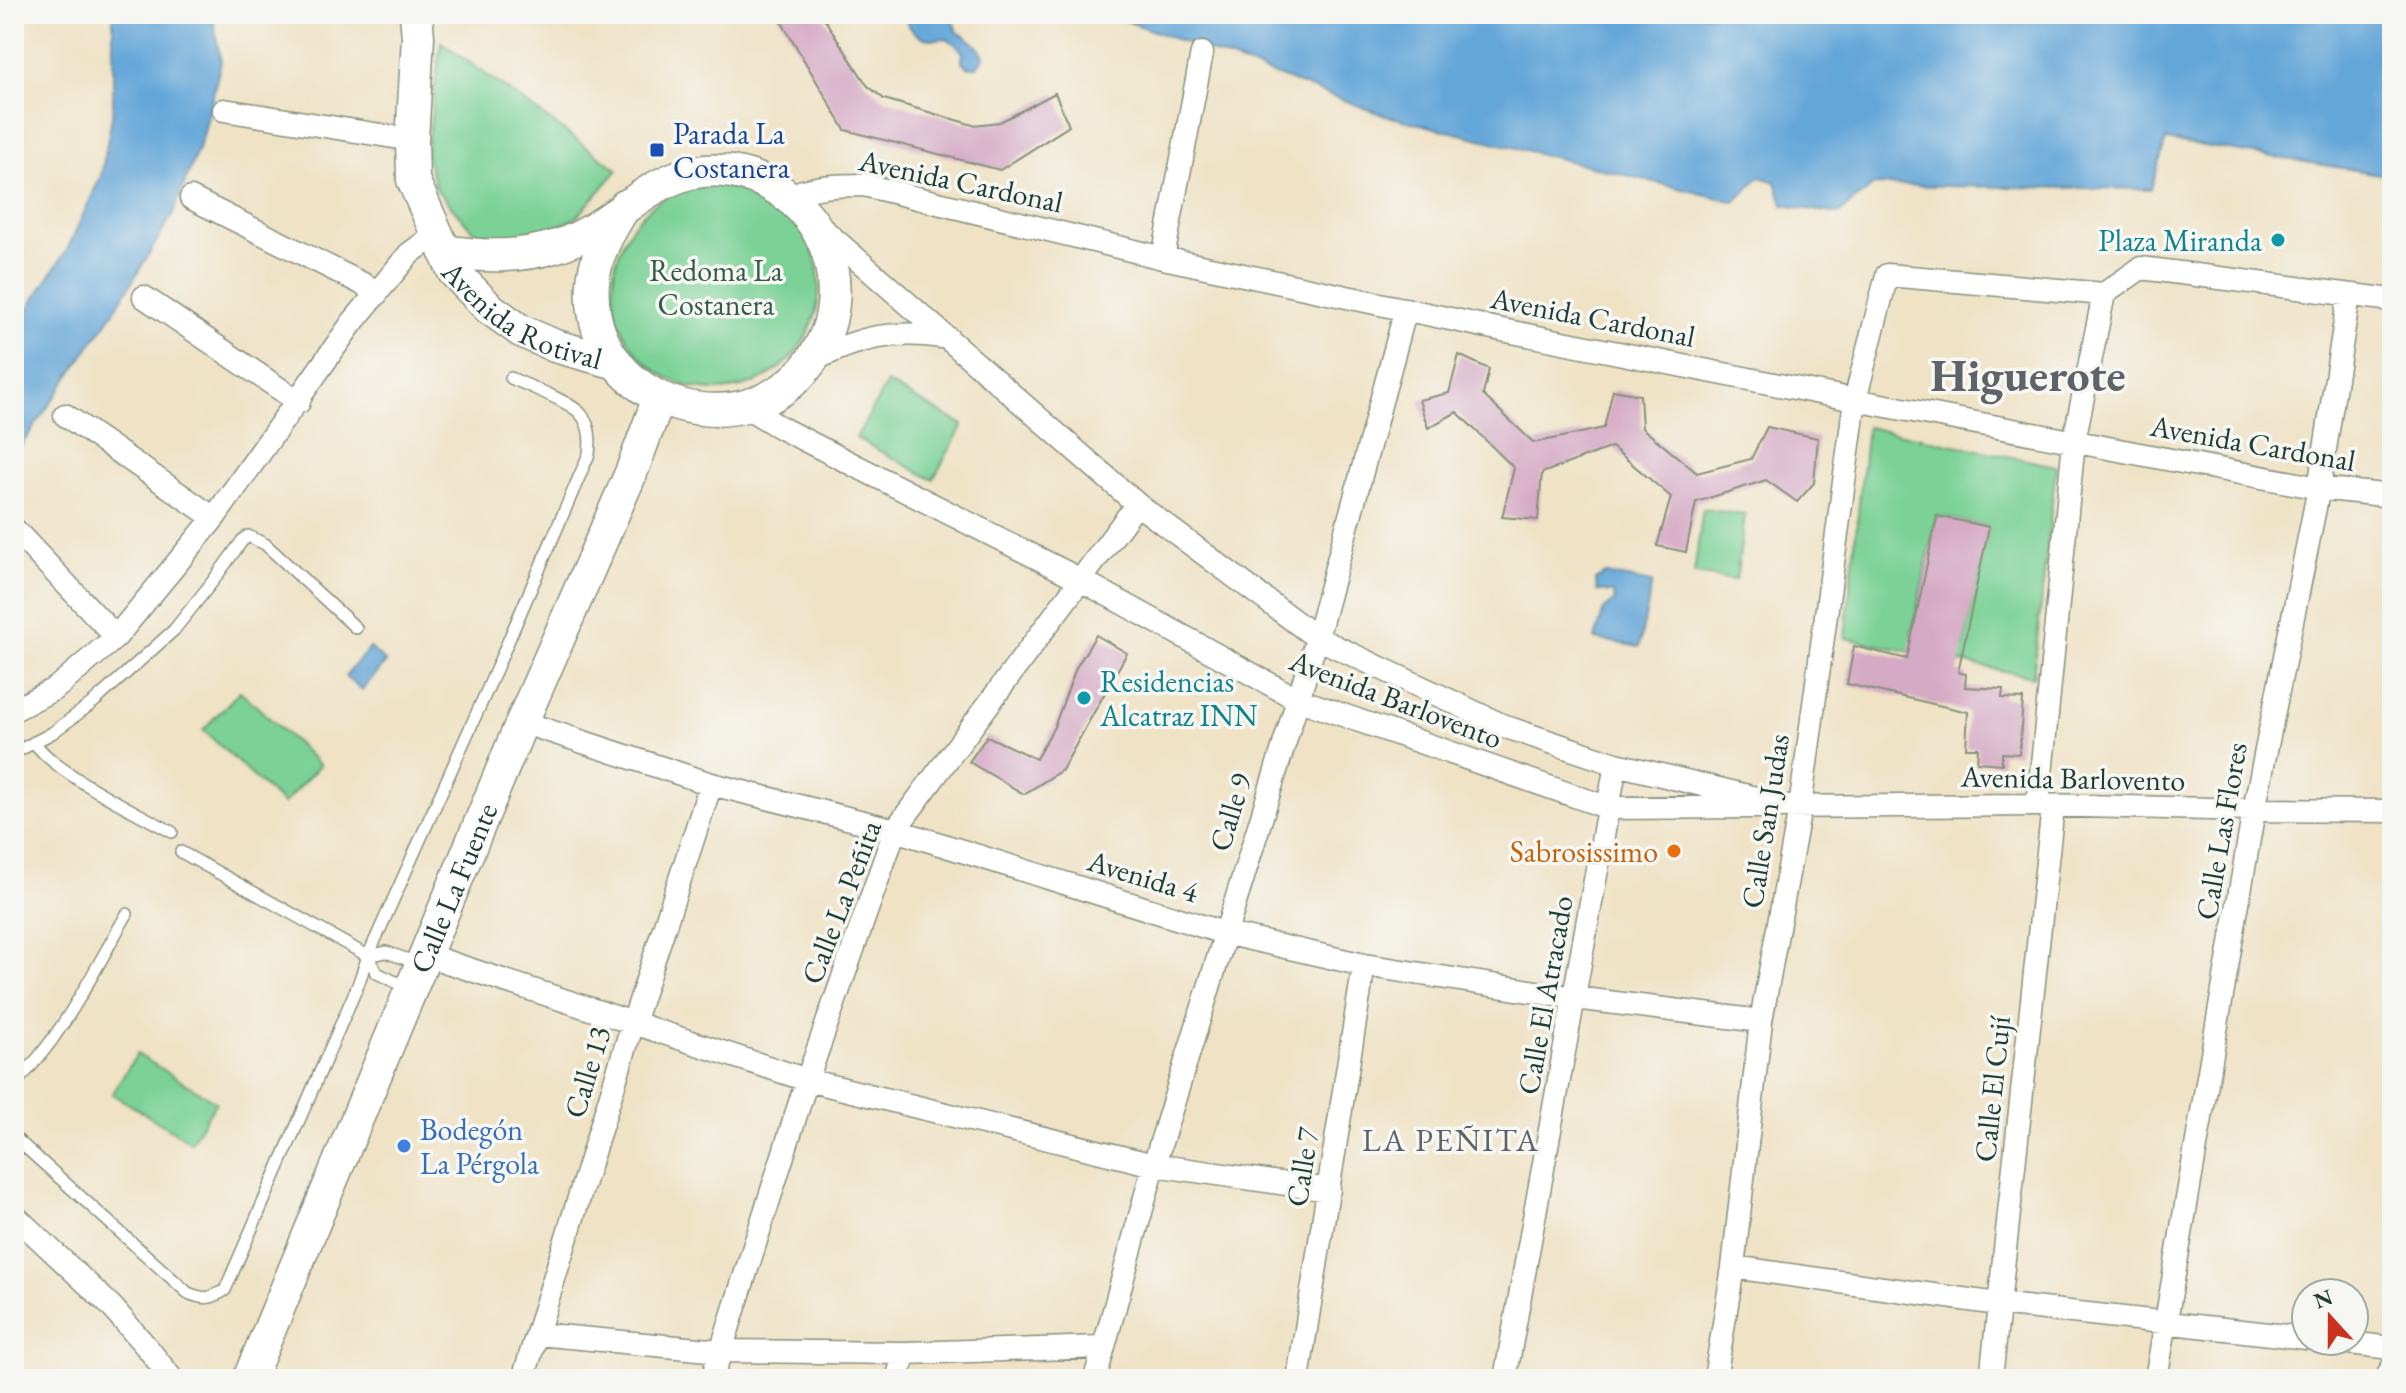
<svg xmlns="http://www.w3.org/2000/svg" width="2406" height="1393" viewBox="0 0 2406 1393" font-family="'EB Garamond',serif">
<rect width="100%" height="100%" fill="#f6f6f2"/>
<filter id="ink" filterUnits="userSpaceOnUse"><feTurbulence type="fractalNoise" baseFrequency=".0125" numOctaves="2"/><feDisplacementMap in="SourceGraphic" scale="16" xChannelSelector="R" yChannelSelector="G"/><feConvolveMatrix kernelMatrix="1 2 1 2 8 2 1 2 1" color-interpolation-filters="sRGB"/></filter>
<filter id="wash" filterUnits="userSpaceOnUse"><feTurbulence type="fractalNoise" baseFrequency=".006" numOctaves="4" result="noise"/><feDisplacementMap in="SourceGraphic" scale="32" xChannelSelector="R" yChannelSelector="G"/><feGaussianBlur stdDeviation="1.8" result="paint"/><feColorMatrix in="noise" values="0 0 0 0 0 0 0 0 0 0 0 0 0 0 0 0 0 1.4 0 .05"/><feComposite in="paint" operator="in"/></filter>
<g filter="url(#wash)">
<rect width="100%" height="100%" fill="#efe2c5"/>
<path fill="#7cd296" stroke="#4e8865" stroke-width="2" fill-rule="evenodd" d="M441 42 618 170 576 218 519 245 473 231 436 189 426 154Z
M613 287a103 103 0 1 1 206 0a103 103 0 1 1-206 0Z
M887 383 963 425 933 480 856 438Z
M1867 427 2056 466 2033 677 1845 638ZM1937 516 1988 527 1963 647 1911 636Z
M1703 509 1745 515 1736 580 1694 574Z
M240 691 320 765 283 804 203 730Z
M137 1054 216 1102 191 1142 112 1094Z"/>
<path fill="#64a6d8" stroke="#427286" stroke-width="2" d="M113 14H212L221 62 203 136 172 216 115 310 14 456V329L67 250 101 176 113 111Z
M905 14H951L957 32C969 38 979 45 984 57L977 67H968L962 61 963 53C960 47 950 39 943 38 941 38 939 39 937 39 920 40 907 30 905 14Z
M1107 14H2392V176L2166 140 2151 189 1874 185 1838 214 1783 205 1776 182 1759 177 1735 202 1387 116Z
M1606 574 1652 583 1639 647 1595 639 1604 609 1615 601 1613 593 1597 591 1596 579Z
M370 648 386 662 362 690 345 676Z"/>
<g id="blocks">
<path fill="#d5aac5" d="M777 14H821L867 85 884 99 973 125 1000 122 1055 93 1069 126 1000 170 845 130Z
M1459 355 1489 369 1483 395 1534 443 1604 428 1613 390 1640 395 1642 428 1697 473 1751 459 1767 427 1818 438 1814 483 1797 502 1766 480 1696 502 1686 552 1657 546 1671 497 1612 447 1542 473 1538 520 1502 517 1514 468 1457 412 1428 428 1419 400 1449 393Z
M1937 516 1989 527 1958 672 1966 674 1965 687 2003 689 2002 698 2023 699 2019 754 2002 753V764L1977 762 1978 748H1966L1968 712 1847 684 1854 646 1907 659Z
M1096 635 1127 653 1062 770 1024 794 969 762 987 736 1036 759 1054 727 1076 668Z"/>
</g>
</g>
<g filter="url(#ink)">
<use href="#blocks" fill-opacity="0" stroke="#87907c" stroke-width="2"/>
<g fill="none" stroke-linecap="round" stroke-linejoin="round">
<g stroke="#87907c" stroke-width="14">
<path id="lane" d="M34 742C56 774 136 812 172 832
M14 753 52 733 95 701 174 630 213 581 242 541 248 536 265 544 356 628
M181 852 368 956 377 973 410 989
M368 956 386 952 417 963
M14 1084C62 1039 94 970 127 914
M14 1137 188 1293C204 1300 211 1299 225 1290L358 985 368 956 488 688 589 454C591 440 590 423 579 412 566 400 528 386 511 378"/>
</g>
<g stroke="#87907c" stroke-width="25">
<path id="street" d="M224 110 412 140
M788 196C814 186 837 185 864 185L1163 258 1502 330 1855 400 2319 488 2392 496
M191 198 365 285 376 295
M818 225 1137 504 1317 638 1506 727 1616 764 1764 800
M1163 258 1202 53
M144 297 299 402
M812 361C859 337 895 329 948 338
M746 407 781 428 1079 579 1297 699 1609 808 2038 805 2254 810 2392 811
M65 415 214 518
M14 529 116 637
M14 710 56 688 116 637 214 518 352 323 409 254 436 234
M522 722 711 784 895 830 1224 933 1364 965 1575 998 1761 1021
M2038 805 2074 441 2104 294
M426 955 807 1080 1154 1165 1329 1190
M14 1215 111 1306 150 1351 172 1379
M1733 1267 1998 1304 2306 1338
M537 1334 720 1351 905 1353 1103 1347
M2332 1341 2392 1348
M523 1379 633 1023 711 784
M712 1379 807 1080 895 830 1137 504
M897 1379 905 1353
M1095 1379 1154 1165 1317 638 1406 309
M1298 1379 1364 965
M1505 1379 1616 764
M1715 1379 1733 1267 1761 1021 1800 808 1855 400 1887 275 2104 294 2141 268 2392 300
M1991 1379 2053 806
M2156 1379 2254 810 2319 488 2349 295
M2386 1379 2392 1368"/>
</g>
<g stroke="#87907c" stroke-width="35">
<g id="secondary">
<path id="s1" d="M416 14 418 37 412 140 413 180 454 272 489 308 521 331 555 346 617 363"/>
<path d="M444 251C483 257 519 258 557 246 628 223 662 150 749 176 789 188 823 224 831 265 837 295 833 326 817 352 753 458 584 408 593 283 595 254 610 230 625 206"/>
<path id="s2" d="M249 1379 522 722 631 473 659 398"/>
</g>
</g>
<use href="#lane" stroke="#fff" stroke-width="11"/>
<use href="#street" stroke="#fff" stroke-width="22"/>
<use href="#secondary" stroke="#fff" stroke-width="32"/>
</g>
</g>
<rect fill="#1a4fb4" stroke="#f6f6f2" stroke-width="3" x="649" y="142" width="16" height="16" rx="4"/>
<g fill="#0f9aa8" stroke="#f6f6f2" stroke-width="3">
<circle cx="2278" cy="240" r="8"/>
<circle cx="1084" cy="698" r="8"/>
</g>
<circle fill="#e8710a" stroke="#f6f6f2" stroke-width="3" cx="1674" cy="851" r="8"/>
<circle fill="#3f7fe0" stroke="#f6f6f2" stroke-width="3" cx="404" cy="1146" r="8"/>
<g text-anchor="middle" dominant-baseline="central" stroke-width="7" stroke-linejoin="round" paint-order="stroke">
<g font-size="30" fill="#164399" stroke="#f6f6f2" text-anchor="start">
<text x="673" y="133">Parada La<tspan x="673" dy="34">Costanera</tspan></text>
</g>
<g font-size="30" fill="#1f3d34" stroke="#f6f6f2">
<text transform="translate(961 181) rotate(12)">Avenida Cardonal</text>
<text stroke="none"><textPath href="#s1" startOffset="350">Avenida Rotival</textPath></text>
<text transform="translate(1593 317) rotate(11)">Avenida Cardonal</text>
<text transform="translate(2253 443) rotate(10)">Avenida Cardonal</text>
<text transform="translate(1396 699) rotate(21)">Avenida Barlovento</text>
<text transform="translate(2073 778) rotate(1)">Avenida Barlovento</text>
<text transform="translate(1230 812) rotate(-73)">Calle 9</text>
<text transform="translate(1765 821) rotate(-81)">Calle San Judas</text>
<text transform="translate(2221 831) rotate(-80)">Calle Las Flores</text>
<text transform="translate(1143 876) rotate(17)">Avenida 4</text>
<text stroke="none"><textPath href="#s2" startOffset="532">Calle La Fuente</textPath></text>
<text transform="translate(841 902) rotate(-69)">Calle La Peñita</text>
<text transform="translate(1545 995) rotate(-80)">Calle El Atracado</text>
<text transform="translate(587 1072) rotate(-73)">Calle 13</text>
<text transform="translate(1992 1089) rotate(-84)">Calle El Cují</text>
<text transform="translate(1302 1167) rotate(-81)">Calle 7</text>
</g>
<g font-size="30" fill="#0d838f" stroke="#f6f6f2" text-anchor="end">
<text x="2262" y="240">Plaza Miranda</text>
<text x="1100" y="681" text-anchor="start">Residencias<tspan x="1100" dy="34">Alcatraz INN</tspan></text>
</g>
<g font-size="30" fill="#325b48" stroke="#f6f6f2">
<text x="716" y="270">Redoma La<tspan x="716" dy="34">Costanera</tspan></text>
</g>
<g font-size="30" fill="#c56008" stroke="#f6f6f2" text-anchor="end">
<text x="1658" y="851">Sabrosissimo</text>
</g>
<g font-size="30" fill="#366cbe" stroke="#f6f6f2" text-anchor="start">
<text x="420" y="1129">Bodegón<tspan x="420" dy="34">La Pérgola</tspan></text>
</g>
<g font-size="32" letter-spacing="2" fill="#5f6367" stroke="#f6f6f2">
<text x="1451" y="1140">LA PEÑITA</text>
</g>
<g font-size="46" font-weight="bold" fill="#5f6367" stroke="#f6f6f2">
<text x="2028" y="375">Higuerote</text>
</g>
</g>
<rect width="2406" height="1393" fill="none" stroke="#f6f6f2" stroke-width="48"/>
<g transform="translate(2330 1317) rotate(339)"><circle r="38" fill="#f6f6f2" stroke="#a0aca6" stroke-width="2"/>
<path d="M0-6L14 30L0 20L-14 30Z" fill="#c8321e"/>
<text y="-12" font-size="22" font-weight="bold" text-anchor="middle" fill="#1f3d34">N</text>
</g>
</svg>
